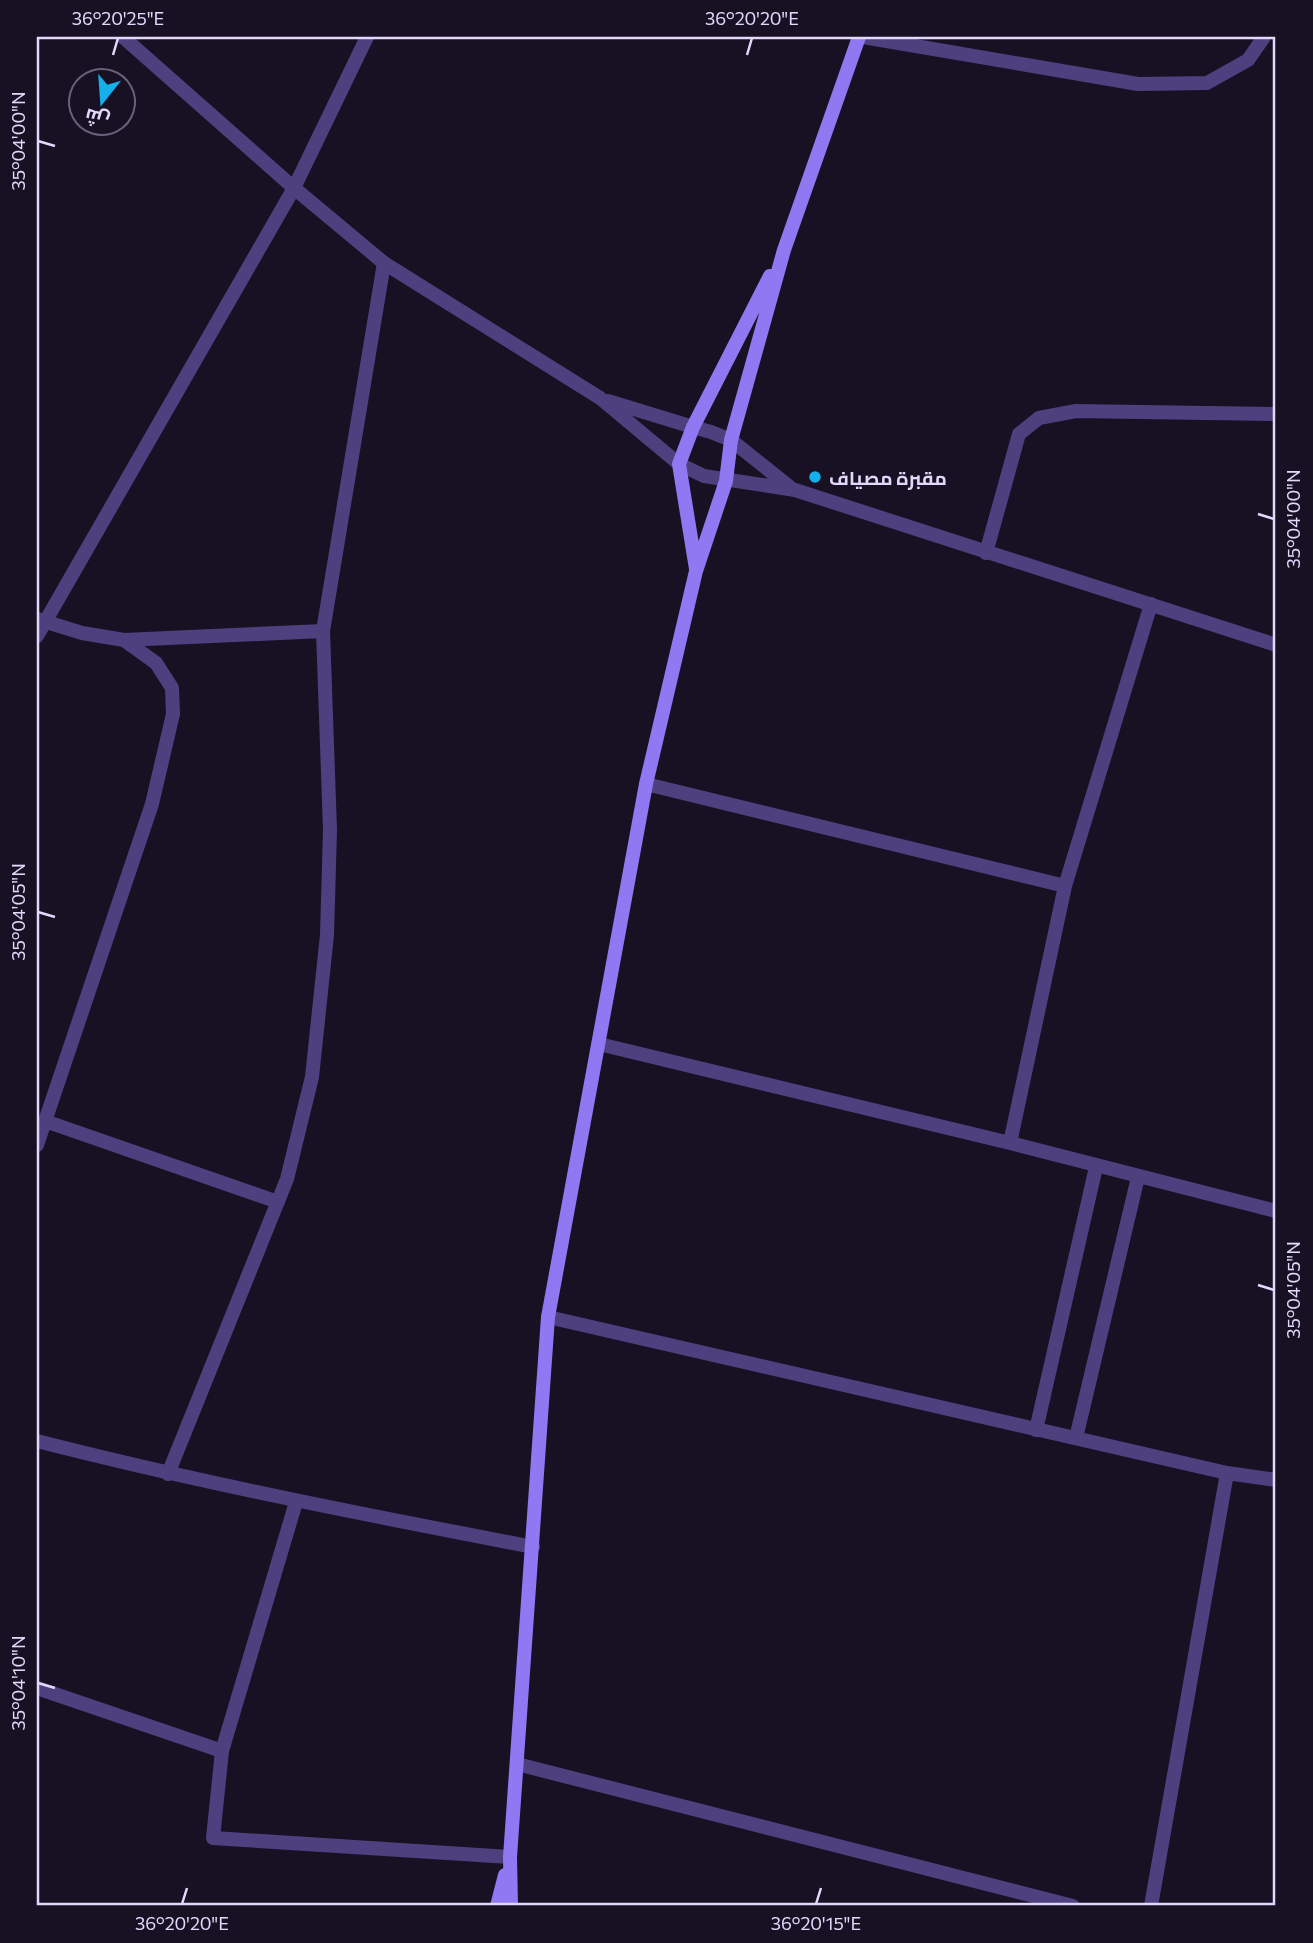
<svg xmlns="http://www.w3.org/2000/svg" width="1313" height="1943" viewBox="0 0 1313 1943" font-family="Commissioner,Cairo,sans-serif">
<rect width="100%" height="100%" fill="#181124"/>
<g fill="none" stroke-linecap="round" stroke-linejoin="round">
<path stroke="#4e407f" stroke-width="14" d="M123 37 294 188 384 263 600 398 679 464
M863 37 1138 84 1207 83 1248 60 1264 37
M608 401 693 427
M986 553 1019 434 1039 418 1076 411 1276 414
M37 619 82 633 124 640 323 631
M37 636 294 188 367 37
M646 784 1065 886
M599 1044 1010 1143 1276 1211
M45 1121 278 1202
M1010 1143 1065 886 1151 604
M37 1145 152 804 173 714 172 688 156 663 124 640
M548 1317 1227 1473 1276 1480
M1036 1430 1096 1167
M1076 1438 1138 1177
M37 1441C201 1483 367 1515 533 1547
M168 1474 287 1179 312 1077 327 935 330 830 323 631 384 263
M296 1502 222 1751 213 1838 510 1857
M37 1688 222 1751
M517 1764 1073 1906
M1151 1906 1227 1473"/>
<path stroke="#4e407f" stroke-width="14" d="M693 427 711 432 731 440 791 488
M679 464 704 476 795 490 1276 645"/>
<path stroke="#9178f3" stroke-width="14" d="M696 569 679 464 693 427 770 276
M497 1906 505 1875
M511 1906 510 1857 548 1317 646 784 696 571 726 481 731 440 784 250 859 37"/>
</g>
<path fill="none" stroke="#e2d8fc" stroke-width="2.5" d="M113 55 118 38M747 55 752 38M38 141 55 146M1258 514 1274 519M38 912 55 917M1258 1285 1274 1290M38 1683 55 1688M182 1904 187 1888M816 1904 821 1888"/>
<circle fill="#15afea" stroke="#181124" stroke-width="2.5" cx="815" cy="477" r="7"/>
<g text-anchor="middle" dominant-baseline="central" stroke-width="6" stroke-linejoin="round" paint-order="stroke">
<g font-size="19" font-weight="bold" fill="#e2d8fc" stroke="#181124" text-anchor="start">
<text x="829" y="477">مقبرة مصياف</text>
</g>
</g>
<rect width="1313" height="1943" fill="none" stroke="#181124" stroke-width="77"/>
<g transform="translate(102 102) rotate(197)"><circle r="33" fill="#181124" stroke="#69617a" stroke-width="2"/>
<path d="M0-5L12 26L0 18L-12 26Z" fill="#15afea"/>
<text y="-10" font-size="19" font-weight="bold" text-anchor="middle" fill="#e2d8fc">ش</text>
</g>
<rect x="38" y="38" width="1236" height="1866" fill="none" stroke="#e2d8fc" stroke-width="2.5"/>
<g font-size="18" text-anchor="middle" fill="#e2d8fc">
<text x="118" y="25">36°20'25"E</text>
<text x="752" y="25">36°20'20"E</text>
<text transform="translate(19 141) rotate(-90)" y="6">35°04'00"N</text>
<text transform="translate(1294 519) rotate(-90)" y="6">35°04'00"N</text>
<text transform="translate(19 912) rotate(-90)" y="6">35°04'05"N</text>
<text transform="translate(1294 1290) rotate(-90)" y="6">35°04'05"N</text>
<text transform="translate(19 1683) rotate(-90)" y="6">35°04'10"N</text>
<text x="182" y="1930">36°20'20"E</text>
<text x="816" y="1930">36°20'15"E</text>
</g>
</svg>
